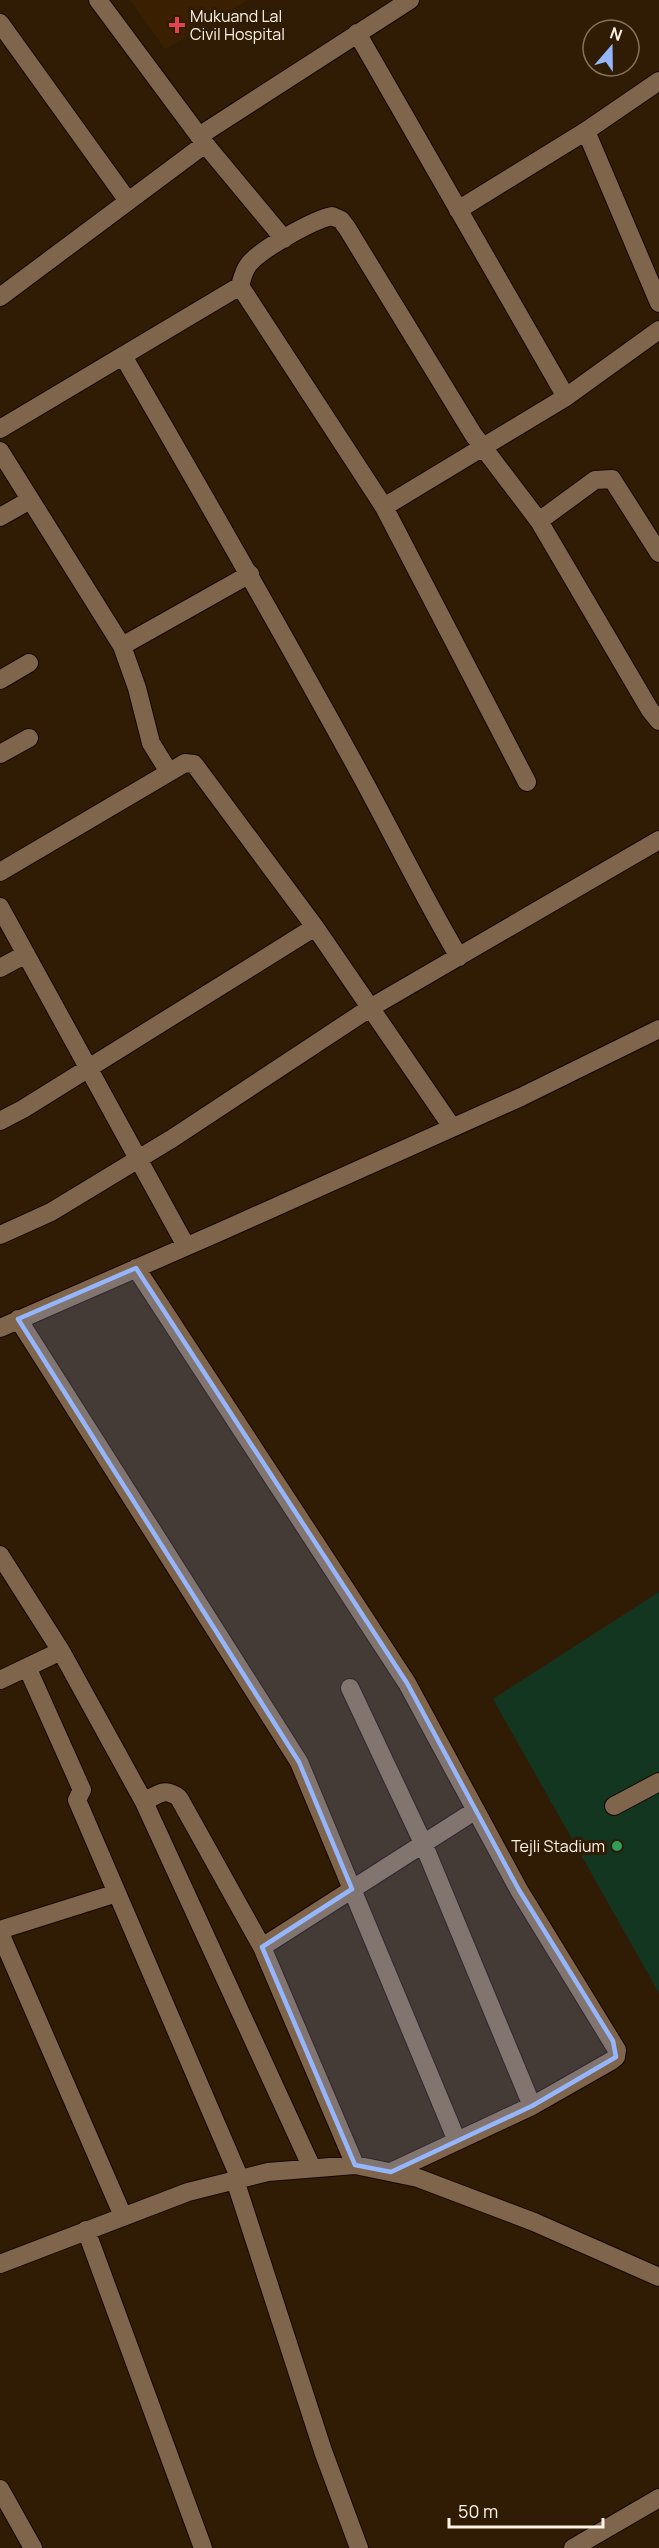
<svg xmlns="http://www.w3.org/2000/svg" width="659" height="2548" viewBox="0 0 659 2548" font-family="Manrope,sans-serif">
<rect width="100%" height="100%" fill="#301c04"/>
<path fill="#3a2001" d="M130 0H248L165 49Z"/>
<path fill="#133620" d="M659 1592V1993L493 1699Z"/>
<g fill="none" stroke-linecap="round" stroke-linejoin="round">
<g stroke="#170500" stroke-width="20">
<path id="minor" d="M98 0 205 144 284 239
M0 23 128 201
M357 33 566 397
M586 131 659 303
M199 136 410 0
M458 210 586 131 659 81
M240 286 384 507 527 782
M0 297 205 144
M123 356C201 490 278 625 353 761 389 826 421 893 459 957
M0 429 240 286C242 278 244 270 249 264 261 249 313 220 332 216L341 220 347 228 473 434 539 521 650 710 659 721
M0 451 122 646 137 688 151 743 169 772
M384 507 566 397 659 330
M0 517 30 500
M539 521 595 480 612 479 659 553
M122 646 250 574
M0 680 29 663
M0 754 29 738
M0 872 185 763 194 764 315 927 452 1127
M0 907 186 1246
M0 968 26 954
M0 1121 23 1109 315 927
M0 1235 51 1212 173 1138 370 1008 659 840
M136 1268 407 1683 519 1890 617 2050 616 2057 611 2061 532 2106 391 2172
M18 1319 299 1762 457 2141
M0 1328 224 1230 521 1097 659 1029
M0 1555 61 1651 144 1802 312 2168
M27 1667 82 1790 77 1800 240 2179
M0 1680 61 1651
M350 1688 423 1843 532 2106
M144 1802C158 1794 165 1787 179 1798L262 1947 355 2165
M614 1806 659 1782
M0 1930 117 1893
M0 1933 123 2216
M262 1947 476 1810
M235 2180 323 2451 359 2548
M86 2230 203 2548
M0 2264 188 2192 268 2172 355 2165 418 2178 534 2222 659 2277
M0 2489 33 2548
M573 2548 659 2498"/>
</g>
<use href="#minor" stroke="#7e654c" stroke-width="18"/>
</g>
<path fill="#95b6fd" fill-opacity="0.2" stroke="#95b6fd" stroke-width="4.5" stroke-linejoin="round" d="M136 1268 407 1683 519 1890 613 2041 616 2057 532 2106 391 2172 355 2165 262 1947 352 1889 299 1762 18 1319Z"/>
<path fill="#e0444e" stroke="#301c04" stroke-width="2" d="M174 16h6v6h6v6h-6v6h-6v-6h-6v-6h6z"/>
<circle fill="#2e9e5b" stroke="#301c04" stroke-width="2" cx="617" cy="1846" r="6"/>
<g text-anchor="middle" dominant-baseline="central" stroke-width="6" stroke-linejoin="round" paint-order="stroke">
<g font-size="16" fill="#fdf2e6" stroke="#301c04" text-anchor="start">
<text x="190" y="16">Mukuand Lal<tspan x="190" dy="18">Civil Hospital</tspan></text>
<text x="605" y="1846" text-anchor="end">Tejli Stadium</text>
</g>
</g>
<g transform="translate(611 48) rotate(20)"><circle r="28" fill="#301c04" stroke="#82725e" stroke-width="1.5"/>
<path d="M0-4.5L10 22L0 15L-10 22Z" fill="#95b6fd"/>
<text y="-9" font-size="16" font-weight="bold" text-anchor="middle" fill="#fdf2e6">N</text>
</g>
<path d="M449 2518v9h154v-9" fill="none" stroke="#fdf2e6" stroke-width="3"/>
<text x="458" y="2518" font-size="18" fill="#fdf2e6" stroke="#301c04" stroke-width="4.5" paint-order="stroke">50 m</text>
</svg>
